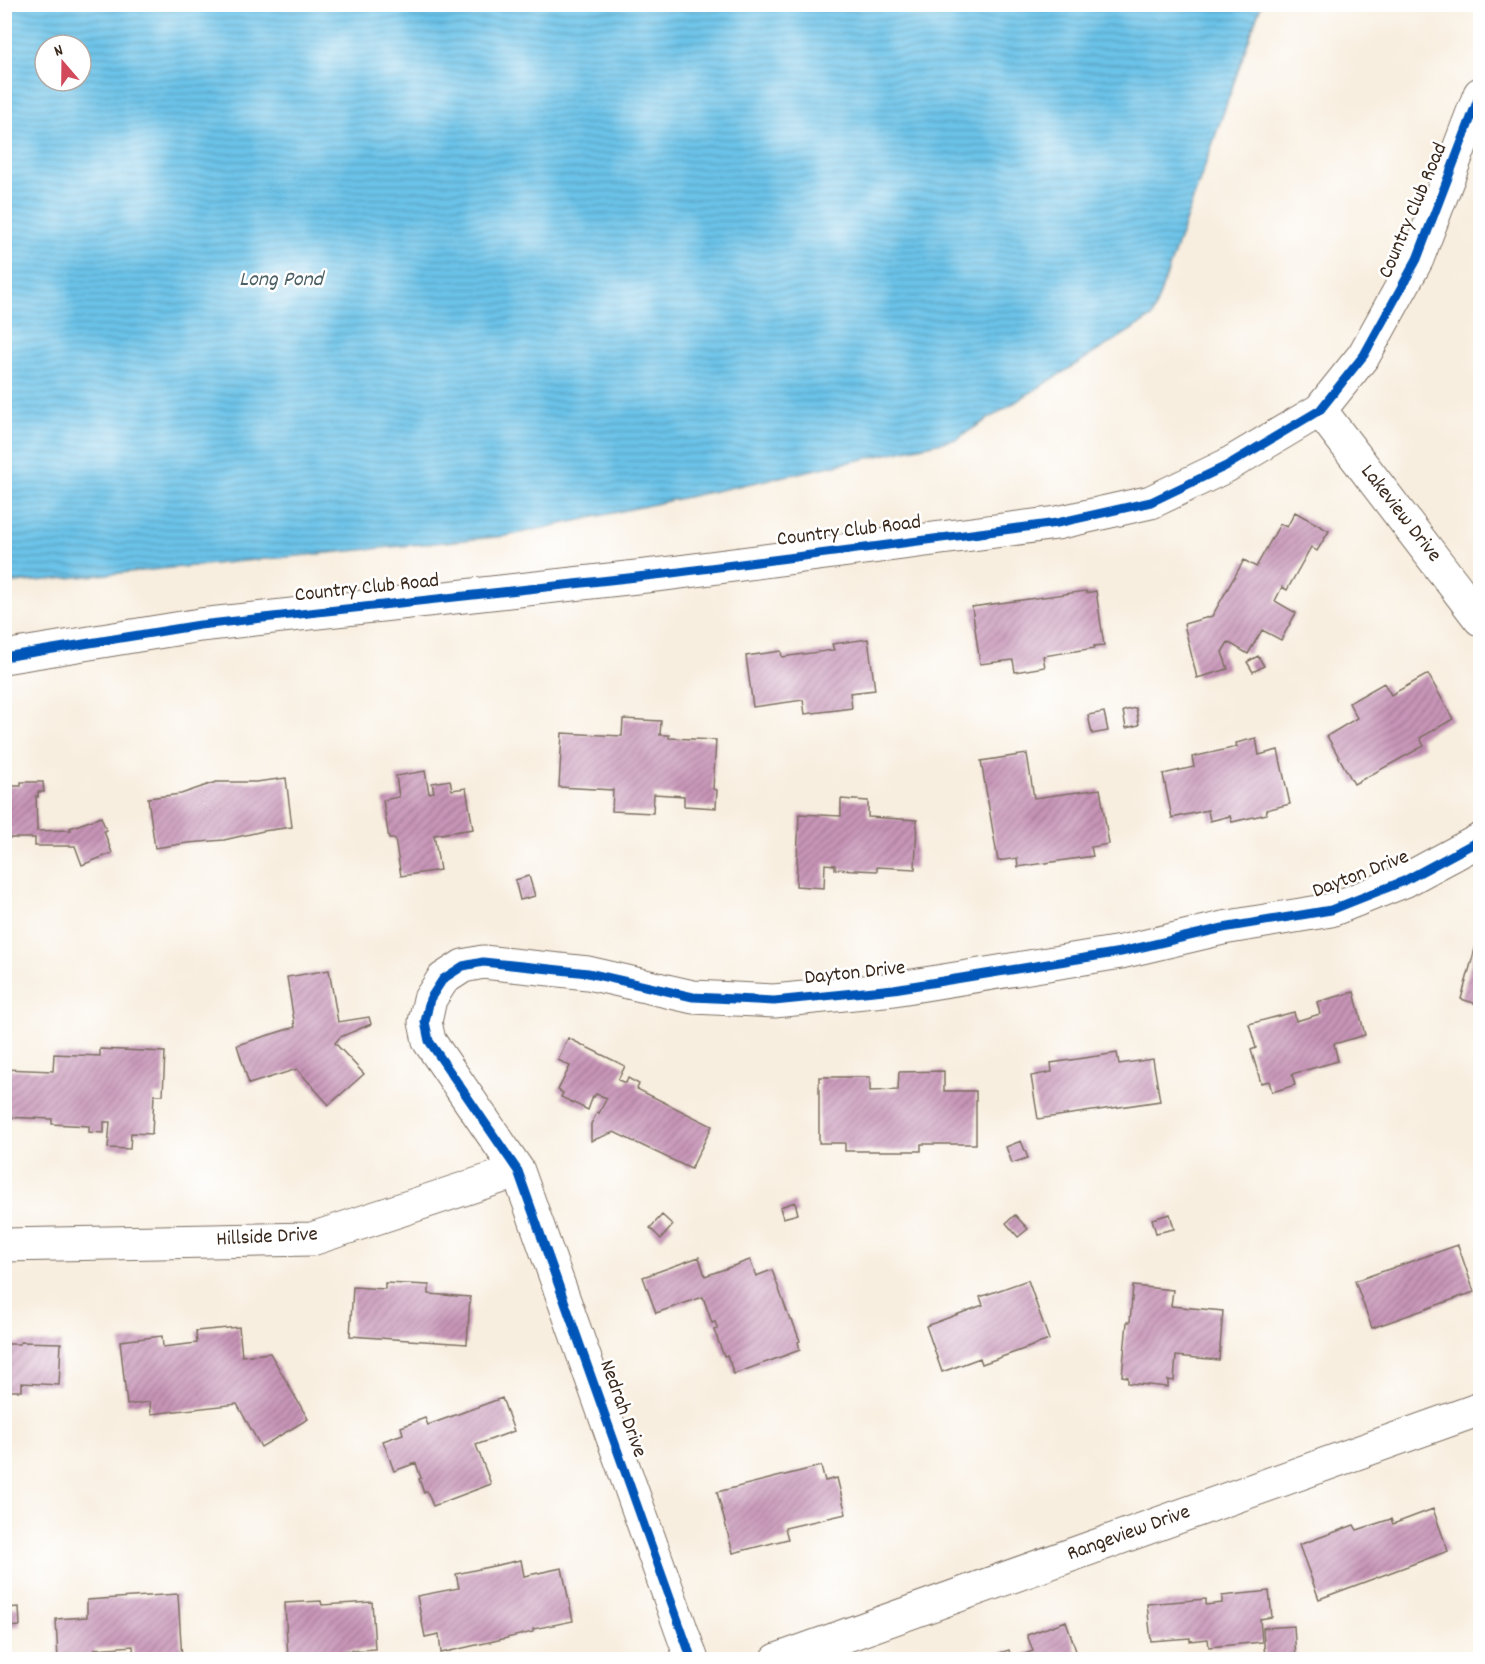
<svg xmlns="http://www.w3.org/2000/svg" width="1485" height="1664" viewBox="0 0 1485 1664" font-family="Dekko,sans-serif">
<defs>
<pattern id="water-rules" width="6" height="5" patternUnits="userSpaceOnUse" patternTransform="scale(1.5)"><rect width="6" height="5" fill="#6bc3e9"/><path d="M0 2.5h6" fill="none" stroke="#599fbc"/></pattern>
<pattern id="building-hatch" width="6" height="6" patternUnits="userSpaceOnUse" patternTransform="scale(1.5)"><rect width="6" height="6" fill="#c794b7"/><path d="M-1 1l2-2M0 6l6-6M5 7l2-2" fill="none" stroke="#a37994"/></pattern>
</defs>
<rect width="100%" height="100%" fill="#fff"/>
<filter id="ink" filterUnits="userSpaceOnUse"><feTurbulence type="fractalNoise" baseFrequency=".0167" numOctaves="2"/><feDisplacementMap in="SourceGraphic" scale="12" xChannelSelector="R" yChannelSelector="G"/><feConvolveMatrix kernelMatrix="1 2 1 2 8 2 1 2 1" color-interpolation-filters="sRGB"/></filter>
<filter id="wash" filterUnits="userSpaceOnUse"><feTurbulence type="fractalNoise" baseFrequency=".008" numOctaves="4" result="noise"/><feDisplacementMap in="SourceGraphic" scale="24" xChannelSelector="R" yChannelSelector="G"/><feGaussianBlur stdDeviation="1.35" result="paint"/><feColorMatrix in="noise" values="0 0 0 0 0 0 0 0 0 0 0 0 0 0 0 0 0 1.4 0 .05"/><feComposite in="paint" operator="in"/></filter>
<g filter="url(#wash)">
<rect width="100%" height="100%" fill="#f8eedf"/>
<path fill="url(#water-rules)" stroke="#537684" stroke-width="1.5" fill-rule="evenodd" d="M5 4H1261V5L1152 317 956 439 506 536 5 584ZM45 45H81V81H45Z"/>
<g id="blocks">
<path fill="url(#building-hatch)" d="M1295 512 1329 531 1317 551 1311 547 1287 590 1282 587 1275 601 1296 613 1281 640 1262 630 1248 654 1228 642 1222 652 1228 669 1197 678 1184 624 1212 616 1244 560 1256 567 1280 524 1287 527Z
M1086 591V593L1096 591 1104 645 1094 646 1095 648 1043 656 1045 667 1015 672 1013 660 980 664 972 607Z
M868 639 875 690 850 693 852 708 805 714 803 700 753 707 746 656 781 651 782 657 834 650 832 644Z
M1258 656 1264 666 1253 672 1247 662Z
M1428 674 1453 719 1420 738 1424 746 1354 784 1327 736 1357 718 1349 703 1384 683 1391 695Z
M1136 708 1139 725 1126 728 1123 711Z
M1104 712 1108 731 1092 734 1088 715Z
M623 719 661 721 660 735H669V738L716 740 713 789 717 790 716 808 684 806V796L654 794 653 813 612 811 613 790 559 787 562 733 622 736Z
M1256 738 1259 755 1278 750 1290 804 1266 810 1267 814 1232 822 1230 816 1210 821 1208 810 1172 818 1163 774 1194 767 1192 757 1237 747 1236 743Z
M1027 754 1034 798 1100 789 1109 844 1091 847 1093 856 1018 867 1017 858 998 861 981 761Z
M425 771 429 793 434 792 432 783 450 780 452 790 466 788 473 829 434 835 440 870 401 876 395 839H389L383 800 399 797 396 776Z
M286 778 292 827 263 831 224 840 188 843 155 848 148 798 181 794 216 782H256Z
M21 782H43L44 792H38V797L36 796 37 831 71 830 70 828 101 817 106 830 104 831 112 853 82 865 75 846H35V838H4V786H21Z
M841 799 868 801V817L917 820 915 869 877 867V871L835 869V865L825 864 824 888 796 886 799 814 841 816Z
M529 876 535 896 520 900 515 880Z
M1480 931V1005L1461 999Z
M329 970 338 1022 369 1017 371 1024 340 1037 335 1043 364 1074 329 1105 297 1069 249 1084 237 1045 295 1027 287 977Z
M1354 992 1365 1035 1334 1044 1338 1061 1292 1074 1295 1085 1272 1092 1269 1081 1261 1083 1251 1050 1256 1048 1249 1024 1294 1012 1296 1021 1320 1014 1317 1002Z
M568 1038 625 1066 618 1080 626 1083 628 1078 639 1084 637 1089 712 1126 691 1169 614 1132 591 1141V1124L597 1112 599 1113 607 1098 596 1094 594 1097 593 1096 588 1110 561 1097 563 1093 558 1090 570 1066 558 1060Z
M100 1049 165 1052 163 1095H154L152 1134 131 1133 130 1149 108 1148 110 1122H104V1133L89 1132V1126L52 1124V1119L4 1117V1069L53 1071 54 1054 100 1056Z
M1117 1053 1119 1064 1153 1059 1160 1101 1038 1119 1031 1076 1052 1072 1051 1063Z
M944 1071V1091H976V1144H921V1151H845V1143H819V1077H870V1091L898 1090 899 1072Z
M1021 1141 1028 1158 1012 1163 1006 1147Z
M795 1202 798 1214 783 1218 780 1207Z
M1170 1214 1174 1229 1156 1233 1152 1219Z
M662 1215 673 1225 661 1239 650 1228Z
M1015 1215 1028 1229 1018 1237 1006 1223Z
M1458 1245 1474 1292 1372 1328 1355 1281Z
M699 1257 705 1276 750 1260 756 1276 772 1270 790 1320H792L800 1341 798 1342 800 1350 734 1374 727 1355 724 1356 714 1330 718 1329 715 1322 712 1323 703 1297 656 1313 643 1277Z
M1028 1280 1049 1340 982 1364 980 1358 942 1372 926 1326 983 1305 980 1297Z
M385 1283 429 1285V1294L470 1297 467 1344 350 1336 353 1287 385 1289Z
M1133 1286 1173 1290 1171 1306 1223 1311 1219 1360 1176 1356 1174 1381 1168 1380V1387L1128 1383V1377L1122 1376 1127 1322H1130Z
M239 1327 242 1356 270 1353 308 1419 261 1447 237 1404 151 1414 150 1402 127 1405 120 1341 162 1336 163 1347 197 1343 196 1331Z
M20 1342 61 1343 59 1385 22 1383V1391H4V1344H20Z
M502 1398 514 1431 476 1445 491 1484 433 1506 427 1491 424 1493 419 1479 421 1478 416 1463 394 1471 383 1441 403 1434 401 1427 425 1418 428 1425Z
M821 1466 825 1481 837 1478 846 1514 785 1528 788 1539 733 1553 717 1492Z
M1433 1509 1448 1551 1319 1599 1299 1545 1354 1525 1357 1530 1391 1519 1393 1524Z
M521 1560 524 1576 562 1568 573 1621 533 1629V1632L441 1653 439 1634 425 1637 417 1596 459 1588 456 1574Z
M1269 1591 1272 1617 1260 1619 1262 1642 1209 1647 1208 1639 1190 1641V1638L1151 1641 1147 1604 1206 1599V1605L1222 1603V1596Z
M178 1594 182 1660H134L133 1646 95 1649 96 1660H58L56 1619 87 1617V1600Z
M321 1601 322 1605 372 1602 375 1649 343 1651 344 1659 288 1660 285 1603Z
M19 1607 20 1626 7 1627 6 1608Z
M1066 1621 1079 1660H1020L1019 1656 1033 1651 1027 1635Z
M1294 1626 1296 1660H1265L1263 1628Z
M1009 1650 1012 1660H982V1659Z"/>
</g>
</g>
<g filter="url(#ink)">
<use href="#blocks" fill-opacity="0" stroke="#7d6f62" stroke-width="1.5"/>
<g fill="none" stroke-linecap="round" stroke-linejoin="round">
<g stroke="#7d6f62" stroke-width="35">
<path id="minor" d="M1320 410 1480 619
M4 657 200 625 664 574 1057 523 1151 502 1226 466 1320 410 1364 355 1417 259 1480 94
M4 1245 312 1239 518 1171
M692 1660 518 1171 429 1041 425 1022 430 999 443 979 463 966 483 962 588 973 693 997 774 1001 894 989 1121 952 1223 928 1331 910 1404 881 1480 840
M777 1660 1480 1409"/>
</g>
<use href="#minor" stroke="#fff" stroke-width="33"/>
<g stroke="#fff" stroke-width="13">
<path id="cycleway" d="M4 657 200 625 664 574 1057 523 1151 502 1226 466 1320 410 1364 355 1417 259 1480 94
M692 1660 518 1171 429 1041 425 1022 430 999 443 979 463 966 483 962 588 973 693 997 774 1001 894 989 1121 952 1223 928 1331 910 1404 881 1480 840"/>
</g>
<use href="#cycleway" stroke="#0057b8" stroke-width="9"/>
</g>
</g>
<g text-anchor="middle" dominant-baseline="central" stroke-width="5" stroke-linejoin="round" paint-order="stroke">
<g font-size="21" fill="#3b2a1e" stroke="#fff">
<text transform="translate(1414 211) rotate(-67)">Country Club Road</text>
<text transform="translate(1400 514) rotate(52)">Lakeview Drive</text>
<text transform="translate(849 532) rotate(-7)">Country Club Road</text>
<text transform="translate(367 589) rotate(-6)">Country Club Road</text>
<text transform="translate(1361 875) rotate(-21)">Dayton Drive</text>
<text transform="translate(855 974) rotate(-6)">Dayton Drive</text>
<text transform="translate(267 1238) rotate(-3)">Hillside Drive</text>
<text transform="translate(622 1409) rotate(70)">Nedrah Drive</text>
<text transform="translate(1129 1534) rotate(-20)">Rangeview Drive</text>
</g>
<g font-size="22" font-style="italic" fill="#4c6065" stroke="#fff">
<text x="281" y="280">Long Pond</text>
</g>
</g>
<rect width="1485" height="1664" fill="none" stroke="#fff" stroke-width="24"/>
<g transform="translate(63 63) rotate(340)"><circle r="28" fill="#ffffff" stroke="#b1aaa5" stroke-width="1.5"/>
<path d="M0-4.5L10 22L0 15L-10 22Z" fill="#d1495b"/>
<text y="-9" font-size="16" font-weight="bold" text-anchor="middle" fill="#3b2a1e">N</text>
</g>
</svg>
